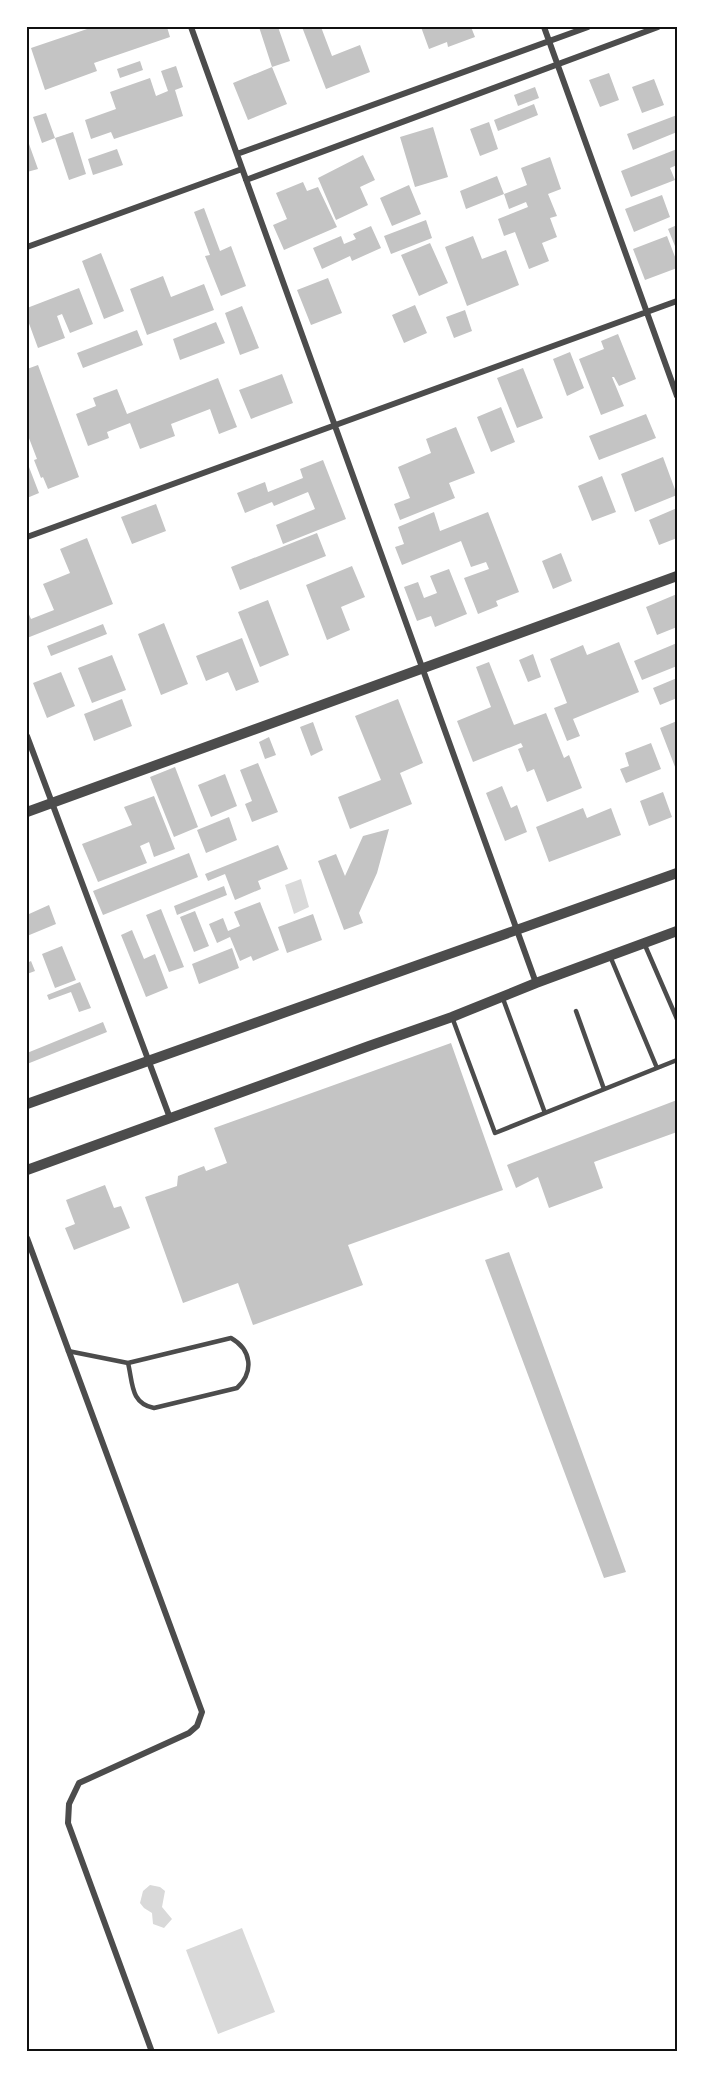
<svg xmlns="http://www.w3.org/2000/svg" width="704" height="2079" viewBox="0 0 704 2079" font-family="'Zilla Slab',serif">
<rect width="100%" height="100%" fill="#fff"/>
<path fill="#d9d9d9" d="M301 879 309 907 294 914 285 885Z
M150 1885 160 1887 165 1891 162 1907 172 1919 164 1928 153 1924 152 1913 144 1908 140 1903 143 1891Z
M242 1928 275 2012 218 2034 186 1950Z"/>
<path fill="#c4c4c4" d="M93 27H167L170 37 94 63 97 71 45 90 31 48Z
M259 27H278L290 61 272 67Z
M302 27H321L332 56 360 45 370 72 326 89Z
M421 27H471L475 37 448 47 447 42 429 49Z
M140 61 143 70 120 78 117 69Z
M176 66 183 87 175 90 183 116 114 139 111 132 91 139 85 120 116 109 110 92 150 78 156 96 168 91 161 71Z
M272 67 287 104 248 120 233 83Z
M609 73 619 100 600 107 589 80Z
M654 79 664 105 642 113 632 87Z
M535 87 539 98 518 106 514 95Z
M534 104 538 115 498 131 494 120Z
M46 113 55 138 42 143 33 117Z
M677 115V132L633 150 627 134Z
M489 122 498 149 480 156 470 129Z
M433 127 448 177 415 187 400 137Z
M73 132 86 174 69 180 55 138Z
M29 144 38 169 27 172V145Z
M117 149 123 165 93 175 88 159Z
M677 149V165L670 168 675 180 631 197 621 171Z
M363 155 375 180 360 187 368 205 336 220 318 178Z
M550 157 561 189 548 194 557 216 550 218 557 237 542 243 549 261 529 269 515 232 504 236 498 219 528 207 526 202 509 209 504 194 527 185 521 168Z
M497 176 504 194 466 209 460 191Z
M303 182 307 191 318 187 337 227 284 250 273 225 287 219 276 193Z
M409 185 421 214 392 226 380 198Z
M662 195 670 217 634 232 625 209Z
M204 208 220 251 231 246 246 286 221 296 205 256 210 255 194 212Z
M426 220 432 238 391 254 384 236Z
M677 225V251L668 229Z
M371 226 381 248 352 261 350 256 322 269 313 248 341 236 344 244 356 239 353 234Z
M473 236 482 259 506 250 519 285 467 306 445 247Z
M667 236 677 262V268L645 280 633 249Z
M430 243 448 283 419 296 401 255Z
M101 253 124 311 104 319 82 261Z
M163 276 171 297 204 284 214 310 147 335 130 289Z
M328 278 342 313 311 325 297 290Z
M79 288 93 324 70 333 62 314 57 316 65 338 38 348 27 318V308Z
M415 305 427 333 404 343 392 315Z
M242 306 259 348 240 355 225 313Z
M465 310 472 331 454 338 446 317Z
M216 322 225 343 180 360 173 339Z
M137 330 143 345 83 368 77 353Z
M618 334 636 379 619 386 614 377H612L624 406 601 415 579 359 604 349 601 341Z
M570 352 584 388 567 396 553 359Z
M38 365 79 477 48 489 43 477 41 478 34 460 37 459 27 433V369Z
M523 368 543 418 517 428 497 378Z
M282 374 293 403 251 419 239 390Z
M218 378 237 427 219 434 210 409 171 424 175 436 140 449 130 423 107 432 109 438 88 446 76 414 96 406 93 398 117 389 127 414Z
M501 407 515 442 491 452 477 417Z
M646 414 656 438 599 460 589 436Z
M456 427 475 473 449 483 455 498 400 520 394 504 410 498 398 467 431 453 426 439Z
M663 457 677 495 635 512 621 474Z
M323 460 346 519 283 544 276 525 315 509 308 492 274 506 272 502 245 513 237 493 265 482 268 492 303 478 300 469Z
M29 467 39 493 27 498V468Z
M602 476 616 512 592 521 578 486Z
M156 504 166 531 132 544 121 517Z
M677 508V538L659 545 649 520Z
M434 512 440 531 488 512 519 592 496 601 498 606 478 614 464 578 489 569 486 562 471 567 461 541 402 565 395 547 404 544 398 527Z
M317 533 326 556 240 590 231 567Z
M87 538 113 604 27 638V610L31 619 54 610 43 584 70 573 60 549Z
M561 553 572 581 553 589 542 561Z
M352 566 365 597 341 607 350 630 327 640 306 585Z
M449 569 467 614 435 627 431 616 417 621 404 587 418 582 424 598 437 593 430 576Z
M677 594V627L657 635 646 607Z
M268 600 289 655 260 667 238 612Z
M164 623 188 684 161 695 138 634Z
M103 624 107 634 51 656 47 646Z
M242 638 259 682 236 691 228 672 206 681 196 656Z
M619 642 639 692 573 719 580 736 567 741 554 708 567 703 550 659 583 645 587 655Z
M677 643V666L642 680 634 661Z
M533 654 541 677 528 682 519 660Z
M112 655 126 690 92 703 78 668Z
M489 662 514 725 546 713 564 758 569 755 582 788 547 802 534 769 527 772 518 749 523 747 521 743 473 762 457 721 491 707 476 667Z
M61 672 75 706 47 718 33 683Z
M677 678V698L660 705 653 688Z
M122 699 132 726 94 741 84 714Z
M398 699 423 763 400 773 412 804 350 829 338 797 381 780 355 716Z
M677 721V772L660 728Z
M313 722 323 750 311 756 300 727Z
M269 737 276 755 265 759 259 742Z
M651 743 661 769 626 783 620 769 629 766 625 753Z
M258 763 278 812 252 822 245 804 252 801 240 770Z
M175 767 198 827 174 837 150 777Z
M225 774 237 806 211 817 198 785Z
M502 786 511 808 517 805 527 832 505 841 486 793Z
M663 792 672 817 649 826 640 801Z
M154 796 175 849 154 857 149 842 140 846 147 863 98 882 82 844 132 825 124 807Z
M583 808 587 818 611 808 621 835 549 862 536 827Z
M229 817 237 840 206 853 197 830Z
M389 829 377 873 359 913 363 923 344 930 318 861 336 854 345 876 363 836Z
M278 845 288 869 258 881 261 889 235 900 225 874 208 881 205 874Z
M189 853 198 877 103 915 93 891Z
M224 886 227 895 177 915 174 906Z
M260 902 279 950 253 961 251 956 240 961 230 937 217 943 209 924 223 918 228 931 240 926 234 912Z
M49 905 56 924 27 936V909L29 914Z
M161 909 184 967 169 972 146 915Z
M195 911 209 946 194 952 180 917Z
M313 914 322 940 287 953 278 927Z
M132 930 144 959 155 954 168 988 146 997 121 935Z
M62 946 76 980 55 988 42 954Z
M232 948 239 968 199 984 192 964Z
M31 961 35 971 27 974V963Z
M80 982 91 1008 79 1012 71 992 49 1000 47 995Z
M103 1022 107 1032 27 1064V1053Z
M451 1043 503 1190 348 1245 363 1285 253 1325 238 1283 183 1303 145 1197 177 1186 178 1176 204 1166 206 1171 227 1163 214 1128Z
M677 1100V1132L594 1162 603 1188 549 1208 538 1177 516 1188 507 1165Z
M105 1185 114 1208 121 1206 130 1228 74 1250 65 1228 75 1224 66 1200Z
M509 1252 626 1572 604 1578 485 1260Z"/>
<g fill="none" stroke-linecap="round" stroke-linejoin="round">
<path stroke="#4c4c4c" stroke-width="4.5" d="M644 943 677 1019
M610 956 657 1068
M502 996 545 1113
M576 1011 604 1089
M452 1017 495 1133 677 1060
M68 1351 128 1363 231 1338C252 1350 254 1372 237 1388L154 1408C130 1403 133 1383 128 1363"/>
<path stroke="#4c4c4c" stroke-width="6" d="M191 27 536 983
M544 27 677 396
M237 154 588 27
M246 180 658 27
M27 247 242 169
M27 537 677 301
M27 736 170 1118
M27 1238 202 1712 197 1726 189 1733 79 1783 69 1804 68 1823 152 2052"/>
<path stroke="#4c4c4c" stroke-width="10" d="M27 812 677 576
M27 1104 677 873
M27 1170 369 1046 452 1017 536 983 677 931"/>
</g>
<rect width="704" height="2079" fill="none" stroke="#ffffff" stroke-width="57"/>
<rect x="28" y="28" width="648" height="2022" fill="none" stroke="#111" stroke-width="2"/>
</svg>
